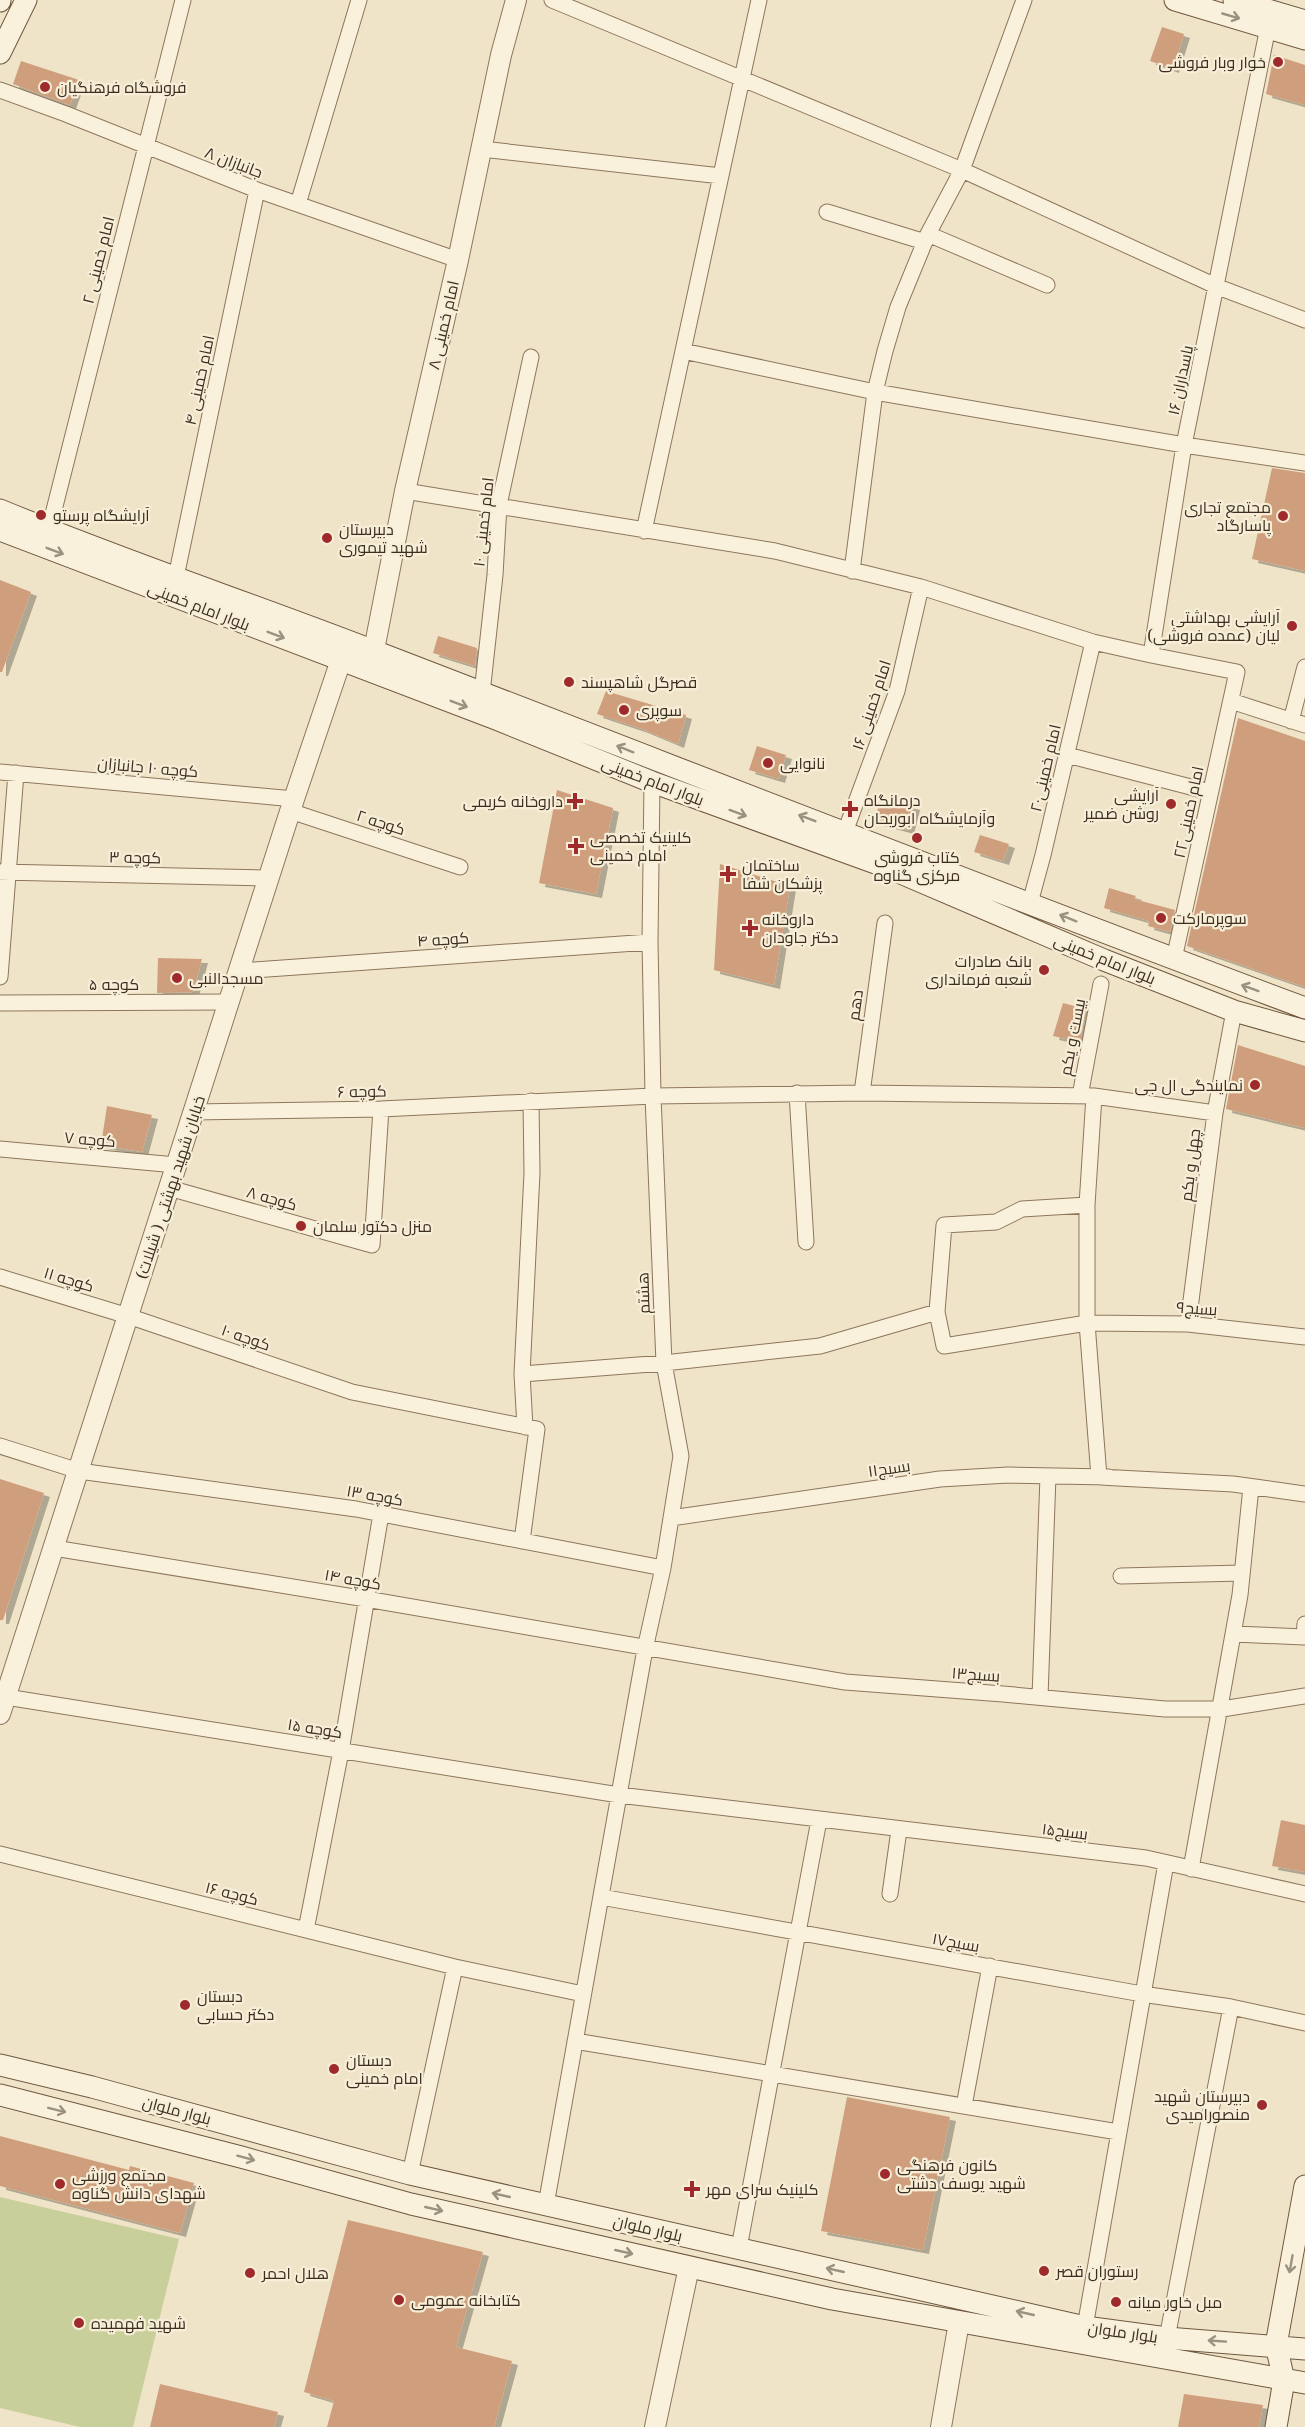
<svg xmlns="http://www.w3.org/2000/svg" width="1305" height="2427" viewBox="0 0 1305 2427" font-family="'Noto Serif',Cairo,serif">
<defs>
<filter id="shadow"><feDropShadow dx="6" dy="4" stdDeviation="0" flood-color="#0004"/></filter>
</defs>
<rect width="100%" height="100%" fill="#f0e4c8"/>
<path fill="#c9cf9b" d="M0 2197 179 2239 133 2427H80L0 2408Z"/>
<path fill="#cf9f7d" filter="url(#shadow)" d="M1162 27 1184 34 1173 69 1150 61Z
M1274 55 1305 65V105L1266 94Z
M21 61 79 80 70 105 13 84Z
M1272 468 1305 473V571L1252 559Z
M0 580 31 592 2 672H0Z
M438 636 477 648 475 666 433 653Z
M606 691 686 715 678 744 642 729 597 714Z
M1238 718 1305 741V987L1187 946Z
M757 746 786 755 779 779 749 770Z
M557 790 613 808 596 894 539 883Z
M881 798 914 806 908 830 874 821Z
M980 835 1009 844 1003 861 974 852Z
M720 864 790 886 774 985 714 970Z
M1109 888 1136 896 1134 899 1175 910 1170 932 1148 926 1149 921 1104 908Z
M158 958 202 959 193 992 157 993Z
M1063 1003 1086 1009 1080 1042 1053 1036Z
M1238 1045 1305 1066V1128L1226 1109Z
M107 1106 152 1115 142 1152 101 1145Z
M0 1479 44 1493 3 1620H0Z
M1281 1820 1305 1825V1872L1272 1866Z
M847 2097 950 2117 923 2250 821 2231Z
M0 2136 129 2170 130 2166 194 2183 180 2233 0 2186Z
M348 2220 483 2252 456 2347 512 2361 494 2427H327L334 2401 304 2392Z
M160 2384 278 2412 274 2427H150Z
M1184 2394 1263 2405 1259 2427H1178Z"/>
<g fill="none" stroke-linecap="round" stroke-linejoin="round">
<g stroke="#8d765c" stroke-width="17">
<path id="minor" d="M552 0 962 170 1218 287 1305 320
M0 90 66 114 257 190 458 260
M482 149 721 176
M298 204 359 0
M827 212 925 242
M928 234 1047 285
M683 351 875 392 1184 445 1305 463
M405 491 775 551 921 587 1093 642 1151 655
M49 530 183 0
M644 531 759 0
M852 571 875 392 885 351 898 307 928 234 962 170 1024 0
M176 577 257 190
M482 693 495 575 499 505 531 357
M1231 701 1305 725
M1291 721 1305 667
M1067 755 1210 792
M0 772 294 799
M290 811 460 867
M845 832 897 691 921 587
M0 872 268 878
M1030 903 1043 855 1093 642
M1174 959 1237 672 1151 655 1184 445 1268 27
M239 971 650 942
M0 977 16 773
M0 1003 229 1002
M797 1093 806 1242
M862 1093 885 923
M1080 1096 1101 984
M1094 1096 1087 1205V1323L1099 1477 1233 1484 1305 1494
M193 1112 381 1109 653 1096 862 1093 1094 1096 1215 1113
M0 1149 176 1165
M169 1188 372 1245 381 1109
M1087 1205 1022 1209 996 1222 944 1225 937 1312 944 1346 1087 1323 1188 1324 1305 1337
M0 1277 128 1316 352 1392 537 1429 522 1541
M1188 1324 1215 1113 1234 1011
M522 1374 664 1363 820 1346 937 1312
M525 1427 522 1374 532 1173 531 1101
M0 1446 79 1471 356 1509 663 1568
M671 1518 940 1479 1008 1475 1109 1477
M54 1548 366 1599 845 1682 1003 1694 1165 1709H1222L1305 1696
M1121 1576 1242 1573
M1234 1634 1304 1637 1305 1624
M6 1697 619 1795 1146 1858 1305 1894
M1040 1697 1048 1476
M0 1854 455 1967
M1191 1869 1240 1595 1251 1487
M890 1894 899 1830
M601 1897 1142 1994 1231 2007 1305 2023
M306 1930 341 1751 381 1514
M575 2041 1118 2132
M964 2106 990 1966
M410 2174 455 1967 583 1994
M546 2205 645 1649 663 1568 681 1456 664 1363 653 1096 650 942 652 782
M739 2248 819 1820
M1085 2327 1166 1863
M1167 2338 1231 2007"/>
</g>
<g stroke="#8d765c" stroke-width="22">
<path id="tertiary" d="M374 650 405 491 458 260 501 55 516 0
M0 1714 294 799 341 660
M655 2427 689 2267
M941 2427 959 2322"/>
</g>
<g stroke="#6f573f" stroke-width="23">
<path id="secondary" d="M1175 0 1305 39
M1234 0 1305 21
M0 1V0
M0 53 26 0
M0 510C123 561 250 603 374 651 684 770 994 892 1305 1008
M0 530 496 719 652 782 889 868 1104 960 1234 1011 1305 1031
M0 2065 92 2087 410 2174 1085 2327 1167 2338 1305 2349
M0 2095 241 2157 411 2204 832 2299 1305 2383
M1276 2427 1284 2380 1276 2345 1305 2186"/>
</g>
<use href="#minor" stroke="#faf1dc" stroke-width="15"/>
<use href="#tertiary" stroke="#faf1dc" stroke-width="20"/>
<use href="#secondary" stroke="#faf1dc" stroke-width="21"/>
</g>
<defs><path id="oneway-shaft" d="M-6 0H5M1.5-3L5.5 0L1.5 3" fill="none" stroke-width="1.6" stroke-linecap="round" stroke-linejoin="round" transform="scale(1.5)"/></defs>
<g stroke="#9c907e">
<use href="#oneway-shaft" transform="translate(1231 16) rotate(16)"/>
<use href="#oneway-shaft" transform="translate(55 551) rotate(21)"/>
<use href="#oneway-shaft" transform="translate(276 635) rotate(21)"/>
<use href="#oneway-shaft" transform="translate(459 704) rotate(21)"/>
<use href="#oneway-shaft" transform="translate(625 749) rotate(-158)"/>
<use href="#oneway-shaft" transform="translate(738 813) rotate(20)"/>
<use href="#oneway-shaft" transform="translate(807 818) rotate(-159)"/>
<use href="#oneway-shaft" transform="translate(1068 918) rotate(-158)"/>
<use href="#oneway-shaft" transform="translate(1250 988) rotate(-160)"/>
<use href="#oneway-shaft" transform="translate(57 2110) rotate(14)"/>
<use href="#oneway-shaft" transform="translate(246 2158) rotate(15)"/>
<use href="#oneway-shaft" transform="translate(501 2195) rotate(-167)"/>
<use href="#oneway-shaft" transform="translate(434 2209) rotate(13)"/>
<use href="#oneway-shaft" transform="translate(624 2252) rotate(13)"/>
<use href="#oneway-shaft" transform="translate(1291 2264) rotate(100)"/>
<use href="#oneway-shaft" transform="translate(835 2270) rotate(-167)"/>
<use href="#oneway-shaft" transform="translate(1025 2313) rotate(-167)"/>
<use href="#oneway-shaft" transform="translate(1217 2341) rotate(-176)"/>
</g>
<g fill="#9e2a2b" stroke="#f7eed8" stroke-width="2">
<circle cx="1278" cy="62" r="6"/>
<circle cx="45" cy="87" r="6"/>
<circle cx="41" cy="515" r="6"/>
<circle cx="1283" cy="516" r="6"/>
<circle cx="327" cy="538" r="6"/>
<circle cx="1292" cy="626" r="6"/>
<circle cx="569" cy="682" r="6"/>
<circle cx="624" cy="710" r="6"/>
<circle cx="768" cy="763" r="6"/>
<path d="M572 792h6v6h6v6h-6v6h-6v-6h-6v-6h6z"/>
<circle cx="1171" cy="804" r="6"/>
<path d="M847 800h6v6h6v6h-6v6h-6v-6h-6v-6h6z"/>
<circle cx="917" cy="838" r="6"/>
<path d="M573 837h6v6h6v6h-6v6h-6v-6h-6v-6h6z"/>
<path d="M725 865h6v6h6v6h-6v6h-6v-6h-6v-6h6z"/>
<circle cx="1161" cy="918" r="6"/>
<path d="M747 919h6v6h6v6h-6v6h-6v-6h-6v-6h6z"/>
<circle cx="1044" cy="970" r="6"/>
<circle cx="177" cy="978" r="6"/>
<circle cx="1255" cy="1085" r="6"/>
<circle cx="301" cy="1226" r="6"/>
<circle cx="185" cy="2005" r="6"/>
<circle cx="334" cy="2069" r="6"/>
<circle cx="1262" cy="2105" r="6"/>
<circle cx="885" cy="2174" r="6"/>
<circle cx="60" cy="2184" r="6"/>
<path d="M689 2180h6v6h6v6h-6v6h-6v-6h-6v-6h6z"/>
<circle cx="1044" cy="2271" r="6"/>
<circle cx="250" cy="2273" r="6"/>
<circle cx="399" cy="2300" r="6"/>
<circle cx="1116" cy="2302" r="6"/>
<circle cx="79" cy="2323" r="6"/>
</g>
<g text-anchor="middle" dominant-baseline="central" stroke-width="4.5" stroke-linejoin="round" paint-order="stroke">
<g font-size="16" fill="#3d2e20" stroke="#f7eed8" text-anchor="start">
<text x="1266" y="62" text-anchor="end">خوار وبار فروشی</text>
<text x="57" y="87">فروشگاه فرهنگیان</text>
<text x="1271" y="507" text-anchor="end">مجتمع تجاری<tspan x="1271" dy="18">پاسارگاد</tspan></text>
<text x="53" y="515">آرایشگاه پرستو</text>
<text x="339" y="529">دبیرستان<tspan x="339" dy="18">شهید تیموری</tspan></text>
<text x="1280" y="617" text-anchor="end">آرایشی بهداشتی<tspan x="1280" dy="18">لیان (عمده فروشی)</tspan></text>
<text x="581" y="682">قصرگل شاهپسند</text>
<text x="636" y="710">سوپری</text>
<text x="780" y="763">نانوایی</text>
<text x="1159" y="795" text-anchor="end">آرایشی<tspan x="1159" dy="18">روشن ضمیر</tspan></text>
<text x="864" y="800">درمانگاه<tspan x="864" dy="18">وآزمایشگاه ابوریحان</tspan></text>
<text x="563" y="801" text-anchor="end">داروخانه کریمی</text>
<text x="590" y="837">کلینیک تخصصی<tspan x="590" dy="18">امام خمینی</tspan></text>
<text x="917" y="857" text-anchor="middle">کتاب فروشى<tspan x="917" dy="18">مرکزى گناوه</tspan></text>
<text x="742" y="865">ساختمان<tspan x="742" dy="18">پزشکان شفا</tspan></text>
<text x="1173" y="918">سوپرمارکت</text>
<text x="762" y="919">داروخانه<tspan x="762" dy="18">دکتر جاودان</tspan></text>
<text x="1032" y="961" text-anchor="end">بانک صادرات<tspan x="1032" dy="18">شعبه فرمانداری</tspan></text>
<text x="189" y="978">مسجدالنبی</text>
<text x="1243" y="1085" text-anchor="end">نمایندگی ال جی</text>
<text x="313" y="1226">منزل دکتور سلمان</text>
<text x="197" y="1996">دبستان<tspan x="197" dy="18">دکتر حسابی</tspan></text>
<text x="346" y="2060">دبستان<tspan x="346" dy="18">امام خمینی</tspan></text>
<text x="1250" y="2096" text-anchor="end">دبیرستان شهید<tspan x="1250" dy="18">منصورامیدی</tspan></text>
<text x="897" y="2165">کانون فرهنگی<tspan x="897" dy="18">شهید یوسف دشتی</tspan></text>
<text x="72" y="2175">مجتمع ورزشی<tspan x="72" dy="18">شهدای دانش گناوه</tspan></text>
<text x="706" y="2189">کلینیک سرای مهر</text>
<text x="1056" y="2271">رستوران قصر</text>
<text x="262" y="2273">هلال احمر</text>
<text x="411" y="2300">کتابخانه عمومی</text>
<text x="1128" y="2302">مبل خاور میانه</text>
<text x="91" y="2323">شهید فهمیده</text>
</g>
<g font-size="16" fill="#3d2e20" stroke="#f7eed8">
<text transform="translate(234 162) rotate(21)">جانبازان ۸</text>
<text transform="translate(98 260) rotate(-76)">امام خمینی ۲</text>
<text transform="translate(443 325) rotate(-77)">امام خمینی ۸</text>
<text transform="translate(199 380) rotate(-78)">امام خمینی ۴</text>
<text transform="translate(1180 380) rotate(-78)">پاسداران ۱۶</text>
<text transform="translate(483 522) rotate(-84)">امام خمینی ۱۰</text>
<text transform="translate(199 606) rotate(21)">بلوار امام خمینی</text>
<text transform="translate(871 705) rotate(-72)">امام خمینی ۱۶</text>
<text transform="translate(148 767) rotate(5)">کوچه ۱۰ جانبازان</text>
<text transform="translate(1045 768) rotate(-77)">امام خمینی۲۰</text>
<text transform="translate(653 781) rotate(21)">بلوار امام خمینی</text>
<text transform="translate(1188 812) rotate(-78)">امام خمینی۲۲</text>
<text transform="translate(381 822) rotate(18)">کوچه ۲</text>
<text transform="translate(135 857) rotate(1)">کوچه ۳</text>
<text transform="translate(443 939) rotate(-4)">کوچه ۴</text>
<text transform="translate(1105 959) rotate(22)">بلوار امام خمینی</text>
<text x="114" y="984">کوچه ۵</text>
<text transform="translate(855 1005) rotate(-82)">دهم</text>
<text transform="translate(1072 1037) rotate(-79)">بیست و یکم</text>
<text transform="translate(362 1091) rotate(-1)">کوچه ۶</text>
<text transform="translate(90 1139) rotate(5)">کوچه ۷</text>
<text transform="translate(1190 1165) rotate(-83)">چهل و یکم</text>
<text transform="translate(170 1187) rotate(-72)">خیابان شهید بهشتی ( شیلات)</text>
<text transform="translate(272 1198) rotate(16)">کوچه ۸</text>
<text transform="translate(69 1279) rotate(17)">کوچه ۱۱</text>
<text transform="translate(643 1293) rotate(-92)">هشتم</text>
<text transform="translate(1197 1308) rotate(4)">بسیج۹</text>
<text transform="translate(246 1337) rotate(19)">کوچه ۱۰</text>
<text transform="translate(889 1468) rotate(-8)">بسیج۱۱</text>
<text transform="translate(375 1495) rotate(10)">کوچه ۱۳</text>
<text transform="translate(353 1579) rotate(10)">کوچه ۱۴</text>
<text transform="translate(976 1674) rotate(4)">بسیج۱۳</text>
<text transform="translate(315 1728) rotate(9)">کوچه ۱۵</text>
<text transform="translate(1065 1831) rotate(7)">بسیج۱۵</text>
<text transform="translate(232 1893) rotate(14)">کوچه ۱۶</text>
<text transform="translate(956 1942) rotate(10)">بسیج۱۷</text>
<text transform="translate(177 2110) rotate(15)">بلوار ملوان</text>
<text transform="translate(648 2228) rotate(13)">بلوار ملوان</text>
<text transform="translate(1123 2332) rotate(8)">بلوار ملوان</text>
</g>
</g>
</svg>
